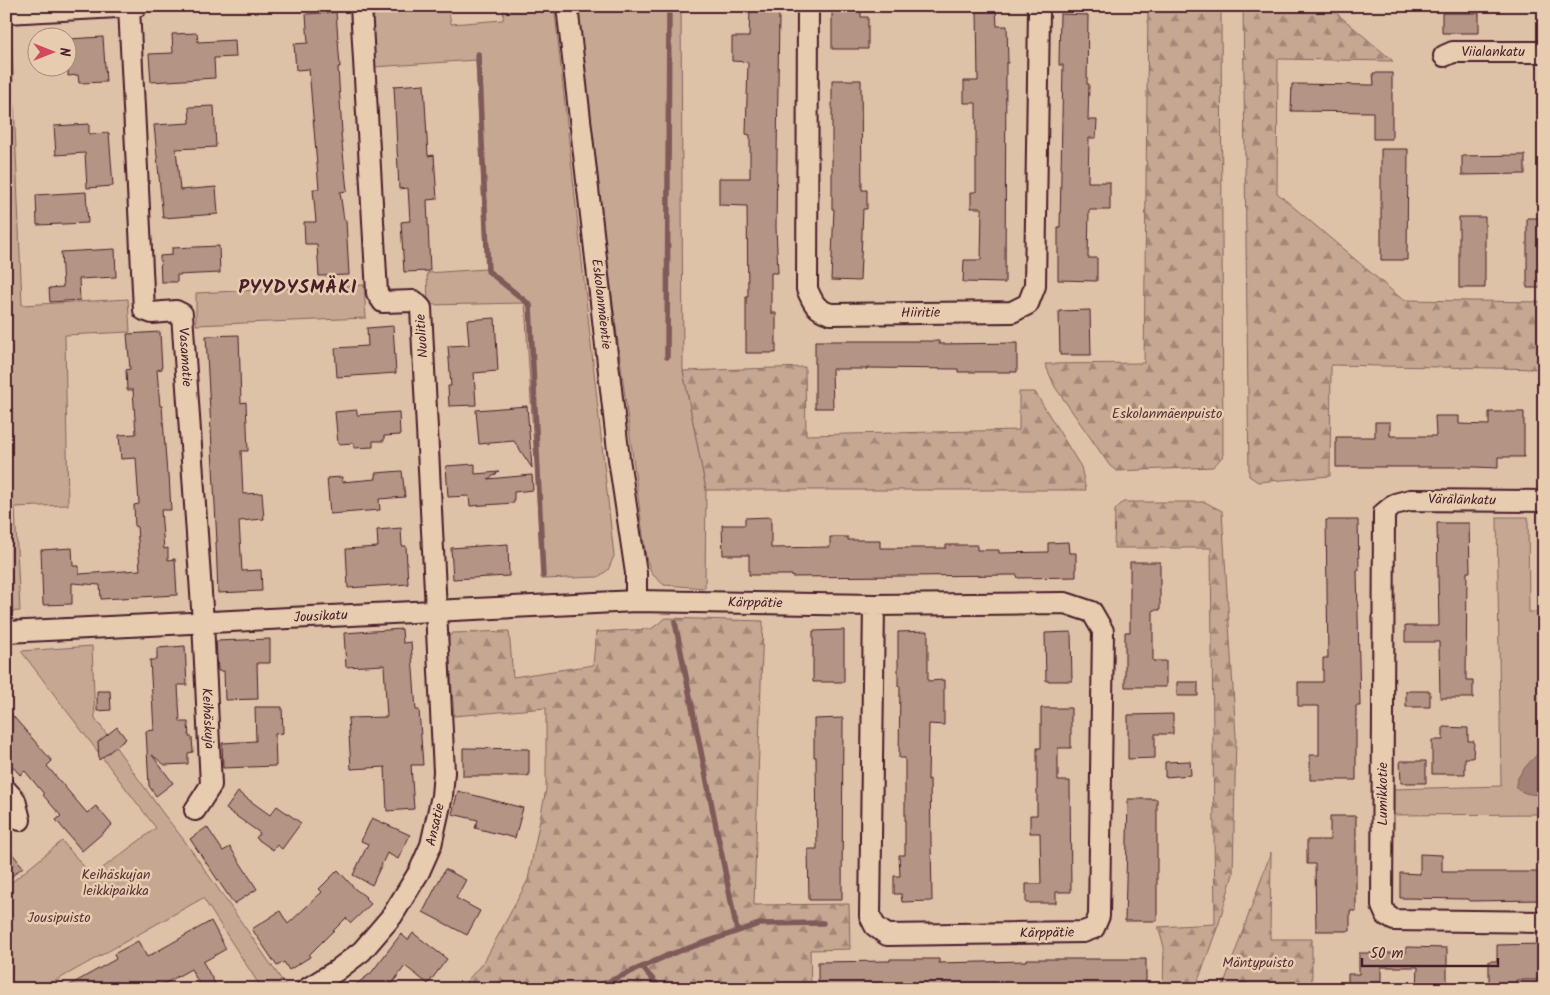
<svg xmlns="http://www.w3.org/2000/svg" width="1550" height="995" viewBox="0 0 1550 995" font-family="Kalam,sans-serif">
<defs>
<pattern id="forest-firs" width="22" height="20" patternUnits="userSpaceOnUse" patternTransform="scale(1.25)"><rect width="22" height="20" fill="#c5a792"/><path d="M5 1l3.5 6h-7zM16 11l3.5 6h-7z" fill="#a28777"/></pattern>
</defs>
<rect width="100%" height="100%" fill="#dec2a7"/>
<filter id="ink" filterUnits="userSpaceOnUse"><feTurbulence type="fractalNoise" baseFrequency=".02" numOctaves="2"/><feDisplacementMap in="SourceGraphic" scale="10" xChannelSelector="R" yChannelSelector="G"/><feConvolveMatrix kernelMatrix="1 2 1 2 8 2 1 2 1" color-interpolation-filters="sRGB"/></filter>
<g filter="url(#ink)">
<path fill="url(#forest-firs)" stroke="#88635e" d="M1148 6H1221L1223 456 1213 467 1117 471 1110 466 1055 387 1045 364 1144 363Z
M1243 6H1328L1393 61 1278 59 1277 193 1403 300 1544 302V369L1331 365 1330 476 1258 482 1249 476Z
M805 367 806 435 1019 430V392H1035L1081 467 1086 490H706L683 371Z
M1123 502H1205L1222 511 1236 736 1233 874 1219 923 1195 989H1163L1164 947 1158 927 1215 924 1211 548H1114L1115 510Z
M666 618 763 621 754 905 849 904 850 949 810 950 811 989H460L485 960 528 880 546 789V708L454 716 448 637 453 633 509 631 513 677 593 665 596 632 651 629Z
M1271 852 1270 939H1312V989H1222Z"/>
<path fill="#c5a792" stroke="#88635e" d="M383 6H448L451 24 503 20 504 6H552L555 13 614 556 608 570 598 577 542 579 525 303 428 305 427 273 486 269 476 60 374 67C373 51 365 14 383 6Z
M584 6H681L683 371 706 490 705 588 664 585 652 574 646 558 578 35 580 11Z
M6 23H11L22 305 128 299 130 332 65 335 68 505 15 507 20 611 6 612Z
M364 285 366 318 196 325V293Z
M1497 517H1528L1529 612H1544V814L1392 815 1393 789 1501 786Z
M92 646 95 718 162 812 184 840 286 986 280 989H262L203 898 41 989H6V887L62 841 92 876 156 828 21 651Z"/>
<path fill="#a38176" stroke="#7f5a58" d="M1544 748V795C1533 795 1524 794 1516 788 1514 775 1535 757 1544 748Z"/>
<g fill="none" stroke-linecap="round" stroke-linejoin="round">
<path stroke="#7f5a58" stroke-width="5.5" d="M478 54 488 271 530 305 543 576
M667 357 669 6
M675 622 737 931
M642 967 661 989
M592 989 671 954 759 924 823 923"/>
</g>
<path fill="#b49484" stroke="#4a1f2b" d="M977 10H996L997 26H1007L1008 63H1006L1005 283 963 282 964 260H981L982 208H971V192H976V103H964V81H978Z
M750 11 779 12 776 227 778 273H771V313H776V353H746V297H748L747 206 719 205V178H750V135L746 134 748 62 732 61V37H749Z
M832 11H861V17H868V49H832Z
M336 12 340 67H338L342 133H341L347 191 340 192 344 220H346L349 275 319 276 317 244H305L304 222H316L313 189H319L309 69 296 70 294 44 308 43 306 14Z
M1442 13H1479V33H1442Z
M1060 14 1088 15 1087 84H1089L1088 120H1097L1096 138H1089L1088 182H1110V210H1089L1088 258H1097V281L1058 280V227H1060L1063 65H1059Z
M197 33 198 42 235 40 236 57 214 58 215 78 151 82 149 54 173 53 172 34Z
M103 37 106 82 79 83 78 75 68 76V39Z
M1373 73H1392V139H1373V112L1291 111 1292 84 1374 85Z
M832 80H861L862 190H867V209H863L860 281 831 280 834 209H832Z
M424 84 428 156 434 155 437 199 427 200 430 271 404 272 401 222 410 221 408 188 399 189 394 86Z
M214 106 216 147 176 149 180 190 216 187 218 214 163 218 154 125 190 123 189 107Z
M89 124V134L109 133 113 186 87 188 85 153 56 155 54 126Z
M1381 149H1408L1407 260H1381Z
M1525 155V174L1462 175V156Z
M86 192 88 223 37 225 36 195Z
M1459 217H1485V288H1459Z
M1527 218H1544V288H1527Z
M219 246 220 273 177 275V282H161L160 256 172 255V248Z
M115 249 116 277 79 279 80 300 50 302 49 288 63 287 61 252Z
M1090 310 1091 355H1060L1059 311Z
M495 318 498 371 474 373 476 405 449 406 448 386H451L448 346 469 345 467 320Z
M393 326 396 373 337 377 335 348 368 346 367 328Z
M160 332 162 369 157 370 160 406H162L167 474H169L171 510H161L164 549 168 548V560L175 559 177 595 101 599 100 585 72 583V604L43 605 41 550 72 548 73 566H79V574L140 570 137 526 135 527 134 505 139 504 136 458 121 459 119 435 136 434 133 390H127L126 370 130 369 127 334Z
M239 335 241 403 246 402 248 451H241L243 494 262 493 264 519 239 521 242 571 261 570 262 591 218 593 216 542H217L206 336Z
M815 341H939V344L1017 343V372H958V369L867 368V369H832L833 408H815Z
M527 406 532 468 514 441 479 444 476 410Z
M357 410V415L399 412 400 435 384 436V441H373V447L354 448V443L338 444 335 412Z
M1489 412H1524V457H1498V468L1474 467H1336V437H1375V422H1390V436H1436L1435 416H1459V424L1489 425Z
M475 464V474L499 472 488 479 532 475 533 490 514 492V503L470 506 469 496 448 497 446 466Z
M402 471 405 497 379 499 380 510 330 514 327 478 342 477V482L376 479 375 473Z
M771 517V548L830 547V537H848V540H880V548H946V545H977V550H999V553L1048 552V543L1068 542 1069 553H1076V577L1018 578 1017 575 792 577V575H749V555H723L722 525H745V518Z
M1326 520H1358L1359 570H1357L1360 706H1356V780H1310V755H1319V706H1298V682H1323V658H1328Z
M1437 523H1469L1470 572H1467L1466 680H1473V698H1440L1439 642H1405V626H1439Z
M401 528 402 546H406L408 584 348 588 346 549 378 547 377 530Z
M508 544 509 576 453 579 451 548Z
M1130 562H1160V610H1153V661H1166V687H1125V632H1130Z
M402 629 403 643 411 642 416 710H419L423 765H411L414 809 387 811 385 767 351 769 348 718 387 717 384 665 346 667 344 633Z
M844 630V682H813V631Z
M928 631V681L944 680V725L929 724 928 780 930 779 932 901 902 902 901 894H894V876H900L899 855H905V758H899L900 686H898V632Z
M1071 632 1072 681H1046L1045 633Z
M270 639V663H257L258 699 225 700 224 671H218L216 641Z
M185 646 187 685H178L180 722H188L189 737H192L193 752 188 753V764L165 765 152 755 173 783 156 796 149 786 146 731 154 730 150 660H157V648Z
M1177 682H1198V696H1177Z
M97 691H110L111 710 97 711Z
M1406 691H1430V707H1406Z
M255 707H282L283 733 275 734 276 766 223 768 222 743 256 741Z
M6 708 52 761 47 766 87 813 96 806 112 825 82 851 56 820 61 816 43 795 44 794 25 771 20 775 6 759Z
M1041 708H1071V748H1058V781H1070L1071 892H1056V903H1026V884H1041L1040 833H1030V815H1037V748H1041Z
M1173 714V734H1155V758L1128 759V715Z
M843 718 842 900H809L808 849H817L816 757H814V719Z
M117 727 126 739 99 760 98 742Z
M1443 727 1468 728V741H1474L1473 758H1465V774H1432V740H1443Z
M463 748 529 749V776H463Z
M1190 761 1191 775 1165 777V762Z
M1400 761H1426V783H1401Z
M458 791 523 808 515 838 475 828 478 820 452 814Z
M238 792 270 815 277 806 301 823 282 849 277 845 273 850 256 838 260 833 226 809Z
M1128 799H1157V921H1125Z
M1330 816H1356V911H1350V931H1316L1315 864H1307V840H1330Z
M372 818 410 835 398 859 387 853 372 885 353 875 368 844 361 841Z
M207 827 223 851 230 847 257 889 234 904 190 839Z
M6 846 23 867 6 881Z
M1420 854 1442 855V872H1544V900L1469 901V899L1400 898V873L1420 874Z
M445 869 466 880 456 898 480 911 467 935 423 912Z
M338 870 355 889 366 897 365 898 371 904 351 923 346 918 309 955 310 957 289 970 284 962 277 966 252 929 280 911 288 924 322 892 319 889Z
M211 921 226 949 203 962 218 989H202L191 969 155 989H63L116 959 114 954 138 941 147 957Z
M413 933 447 959 428 984 405 966 388 989H350L371 973 401 934 408 940Z
M1544 944V980H1516V989H1489V961H1497V945Z
M1406 947 1447 948V989H1417L1418 967H1381V989H1348V974H1359V953H1406Z
M890 959H939V963L1026 961V959H1146V989L1097 988V987L993 989V987L910 989V984H868V989L818 988V962L890 961Z"/>
<g fill="none" stroke-linecap="round" stroke-linejoin="round">
<g stroke="#4a1f2b" stroke-width="24">
<g id="minor">
<path id="s1" d="M567 6 619 459 636 573V601"/>
<path id="s2" d="M808 6 807 289C813 303 816 310 831 314L1012 312 1028 304 1035 286 1039 10 1037 6"/>
<path id="s3" d="M129 7 144 310 152 313 176 311 182 314 203 622 211 785 195 810"/>
<path d="M6 13 137 6"/>
<path id="s4" d="M1444 56 1453 52H1544"/>
<path d="M1544 501 1410 500 1395 504 1384 513 1382 906 1386 915 1394 920 1544 922"/>
<path id="s5" d="M6 632 636 601 874 605 1065 603 1092 612 1103 631 1099 916 1094 928 1083 932 887 935 875 926 870 916 874 605"/>
<path d="M6 790 15 800 20 820"/>
<path id="s6" d="M307 989 336 971 362 951 392 916 419 872 431 845 442 796 444 772 421 308 414 301 383 302 377 293 361 6"/>
</g>
</g>
<use href="#minor" stroke="#e7ccaf" stroke-width="20"/>
</g>
</g>
<g text-anchor="middle" dominant-baseline="central" stroke-width="5" stroke-linejoin="round" paint-order="stroke">
<g font-size="14" fill="#4a1f2b" stroke="#e7ccaf">
<text stroke="none"><textPath href="#s4" startOffset="50">Viialankatu</textPath></text>
<text stroke="none"><textPath href="#s1" startOffset="300">Eskolanmäentie</textPath></text>
<text stroke="none"><textPath href="#s2" startOffset="409">Hiiritie</textPath></text>
<text transform="translate(422 336) rotate(-94)">Nuolitie</text>
<text stroke="none"><textPath href="#s3" startOffset="386">Vasamatie</textPath></text>
<text transform="translate(1462 500) rotate(1)">Värälänkatu</text>
<text stroke="none"><textPath href="#s5" startOffset="750">Kärppätie</textPath></text>
<text stroke="none"><textPath href="#s5" startOffset="315">Jousikatu</textPath></text>
<text stroke="none"><textPath href="#s3" startOffset="748">Keihäskuja</textPath></text>
<text transform="translate(1383 794) rotate(-90)">Lumikkotie</text>
<text stroke="none"><textPath href="#s6" startOffset="215">Ansatie</textPath></text>
<text transform="translate(1047 933) rotate(-1)">Kärppätie</text>
</g>
<g font-size="14" fill="#5c333a" stroke="#e7ccaf">
<text x="1167" y="414">Eskolanmäenpuisto</text>
<text x="116" y="875">Keihäskujan<tspan x="116" dy="16">leikkipaikka</tspan></text>
<text x="59" y="918">Jousipuisto</text>
<text x="1258" y="963">Mäntypuisto</text>
</g>
<g font-size="19" font-weight="bold" letter-spacing="1" fill="#4a1f2b" stroke="#e7ccaf">
<text x="298" y="288">PYYDYSMÄKI</text>
</g>
</g>
<rect width="1550" height="995" fill="none" stroke="#e7ccaf" stroke-width="25"/>
<rect x="12" y="12" width="1525" height="970" fill="none" stroke="#4a1f2b" stroke-width="2" filter="url(#ink)"/>
<g transform="translate(52 52) rotate(90)"><circle r="24" fill="#e7ccaf" stroke="#a8877a"/>
<path d="M0-4L9 19L0 12L-9 19Z" fill="#d1495b"/>
<text y="-8" font-size="14" font-weight="bold" text-anchor="middle" fill="#4a1f2b">N</text>
</g>
<path d="M1362 958v8h136v-8" fill="none" stroke="#4a1f2b" stroke-width="2.5"/>
<text x="1370" y="958" font-size="15" fill="#4a1f2b" stroke="#e7ccaf" stroke-width="4" paint-order="stroke">50 m</text>
</svg>
